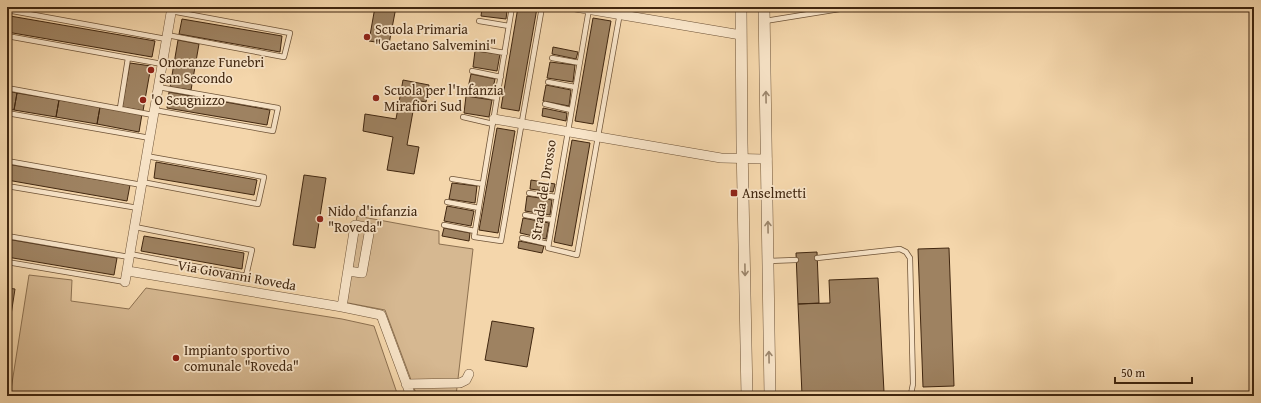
<svg xmlns="http://www.w3.org/2000/svg" width="1261" height="403" viewBox="0 0 1261 403" font-family="'Gentium Book Plus',serif">
<rect width="100%" height="100%" fill="#f4d6ab"/>
<filter id="stains"><feTurbulence type="fractalNoise" baseFrequency=".005" numOctaves="4"/><feColorMatrix values="0 0 0 0 .2 0 0 0 0 .09 0 0 0 0 .02 0 0 0 .5 -.17"/></filter>
<radialGradient id="worn" r=".72"><stop offset=".6" stop-color="#630" stop-opacity="0"/><stop offset="1" stop-color="#630" stop-opacity=".3"/></radialGradient>
<path fill="#d6b891" stroke="#8c7050" d="M357 216 439 231V244L473 249 456 396H417L385 310 343 302Z
M29 275 72 280 71 301 129 309 146 288 342 319 374 326 398 396H10Z"/>
<path fill="#9e8261" stroke="#412710" d="M375 7H396L389 44 369 41Z
M518 7 537 8 519 111 501 108Z
M482 8 507 11 506 19 481 16Z
M10 16 155 41 152 57 7 32Z
M593 18 611 21 593 124 575 121Z
M182 19 282 36 280 52 179 34Z
M178 40 199 44 191 90 170 87Z
M553 47 578 52 576 59 552 54Z
M475 51 500 54 497 71 473 67Z
M550 62 575 65 573 82 547 78Z
M130 63 151 66 143 111 122 107Z
M471 74 495 79 492 93 468 88Z
M403 80 429 85 426 102 415 100 407 145 419 147 414 174 387 170 393 137 363 131 365 114 396 119Z
M546 85 571 90 569 106 543 101Z
M7 91 17 93 14 110 7 109Z
M169 92 270 110 267 125 167 108Z
M17 93 59 100 56 117 14 110Z
M466 96 492 100 489 117 464 113Z
M59 100 100 107 97 124 56 117Z
M100 107 142 114 139 132 97 124Z
M543 108 567 113 566 121 542 116Z
M497 128 515 131 498 233 479 230Z
M572 140 590 143 572 246 554 242Z
M156 162 257 180 254 195 154 178Z
M7 164 130 185 127 201 7 180Z
M304 175 326 178 315 248 293 245Z
M531 180 555 184 553 192 530 189Z
M452 183 477 186 475 203 449 199Z
M527 196 552 200 550 215 525 211Z
M447 206 474 211 471 226 444 221Z
M523 218 549 223 546 239 520 233Z
M444 228 470 233 469 241 442 236Z
M144 236 244 253 242 269 141 251Z
M7 239 117 258 114 275 7 257Z
M519 241 544 246 542 253 518 248Z
M949 248 954 386 923 387 918 249Z
M817 252 819 303 798 304 796 253Z
M878 278 884 392 802 395 798 304 830 303 829 280Z
M7 288 15 289 11 315H7Z
M492 321 534 328 527 367 485 360Z"/>
<g fill="none" stroke-linecap="round" stroke-linejoin="round">
<g stroke="#6e5337" stroke-width="6">
<path id="service" d="M502 7 512 9
M512 7 474 237 501 241 542 7
M589 9 548 248 577 255 621 7
M7 10 166 39
M479 21 509 26
M765 21 852 7
M167 35 284 57 290 33 171 11
M7 36 162 64
M476 48 505 53
M552 58 580 63
M472 71 501 77
M548 82 575 87
M7 88 153 115
M468 92 497 98
M545 104 571 110
M120 108 128 58
M154 110 273 131 278 108 158 87
M7 113 150 138
M463 117 493 124
M7 161 142 185
M452 179 483 184
M142 182 258 204 264 177 146 156
M7 186 138 208
M529 193 556 197
M447 202 479 208
M525 215 553 220
M444 225 475 231
M7 236 129 257
M522 238 548 244
M130 254 246 276 252 250 135 227
M817 258 900 249 906 252 910 258 913 384 911 394 904 396
M768 261 796 260
M7 262 125 282"/>
</g>
<g stroke="#6e5337" stroke-width="10">
<path id="minor" d="M575 7 741 35
M494 119 721 158 767 159
M128 271 342 307 381 315 411 396
M125 282 172 7
M342 307 355 225 370 228 362 273 348 271
M406 384 460 383 466 380 469 374"/>
</g>
<g stroke="#6e5337" stroke-width="12">
<path id="tertiary" d="M741 7 742 143 747 396
M764 7 770 396"/>
</g>
<use href="#service" stroke="#f8e4c8" stroke-width="4.5"/>
<use href="#minor" stroke="#f8e4c8" stroke-width="9"/>
<use href="#tertiary" stroke="#f8e4c8" stroke-width="11"/>
</g>
<defs><path id="oneway-shaft" d="M-6 0H5M1.5-3L5.5 0L1.5 3" fill="none" stroke-width="1.6" stroke-linecap="round" stroke-linejoin="round"/></defs>
<g stroke="#9c866c">
<use href="#oneway-shaft" transform="translate(766 97) rotate(-91)"/>
<use href="#oneway-shaft" transform="translate(768 227) rotate(-91)"/>
<use href="#oneway-shaft" transform="translate(745 270) rotate(89)"/>
<use href="#oneway-shaft" transform="translate(769 357) rotate(-91)"/>
</g>
<g fill="#8f2418" stroke="#f8e4c8" stroke-width="1.5">
<circle cx="367" cy="37" r="4"/>
<circle cx="151" cy="70" r="4"/>
<circle cx="376" cy="98" r="4"/>
<circle cx="143" cy="100" r="4"/>
<rect x="730" y="189" width="8" height="8" rx="2"/>
<circle cx="320" cy="219" r="4"/>
<circle cx="176" cy="358" r="4"/>
</g>
<g text-anchor="middle" dominant-baseline="central" stroke-width="3.5" stroke-linejoin="round" paint-order="stroke">
<g font-size="14" fill="#412710" stroke="#f8e4c8" text-anchor="start">
<text x="375" y="29">Scuola Primaria<tspan x="375" dy="16">"Gaetano Salvemini"</tspan></text>
<text x="159" y="62">Onoranze Funebri<tspan x="159" dy="16">San Secondo</tspan></text>
<text x="384" y="90">Scuola per l'Infanzia<tspan x="384" dy="16">Mirafiori Sud</tspan></text>
<text x="151" y="100">'O Scugnizzo</text>
<text x="742" y="193">Anselmetti</text>
<text x="328" y="211">Nido d'infanzia<tspan x="328" dy="16">"Roveda"</tspan></text>
<text x="184" y="350">Impianto sportivo<tspan x="184" dy="16">comunale "Roveda"</tspan></text>
</g>
<g font-size="14" fill="#412710" stroke="#f8e4c8">
<text transform="translate(543 190) rotate(-81)">Strada del Drosso</text>
<text transform="translate(237 275) rotate(10)">Via Giovanni Roveda</text>
</g>
</g>
<rect width="1261" height="403" fill="none" stroke="#f4d6ab" stroke-width="24"/>
<rect x="8" y="8" width="1245" height="387" fill="none" stroke="#412710" stroke-width="2"/>
<rect x="12" y="12" width="1237" height="379" fill="none" stroke="#412710"/>
<path d="M1115 377v6h77v-6" fill="none" stroke="#412710" stroke-width="2"/>
<text x="1121" y="377" font-size="12" fill="#412710" stroke="#f8e4c8" stroke-width="3" paint-order="stroke">50 m</text>
<rect width="100%" height="100%" filter="url(#stains)"/>
<rect width="100%" height="100%" fill="url(#worn)"/>
</svg>
